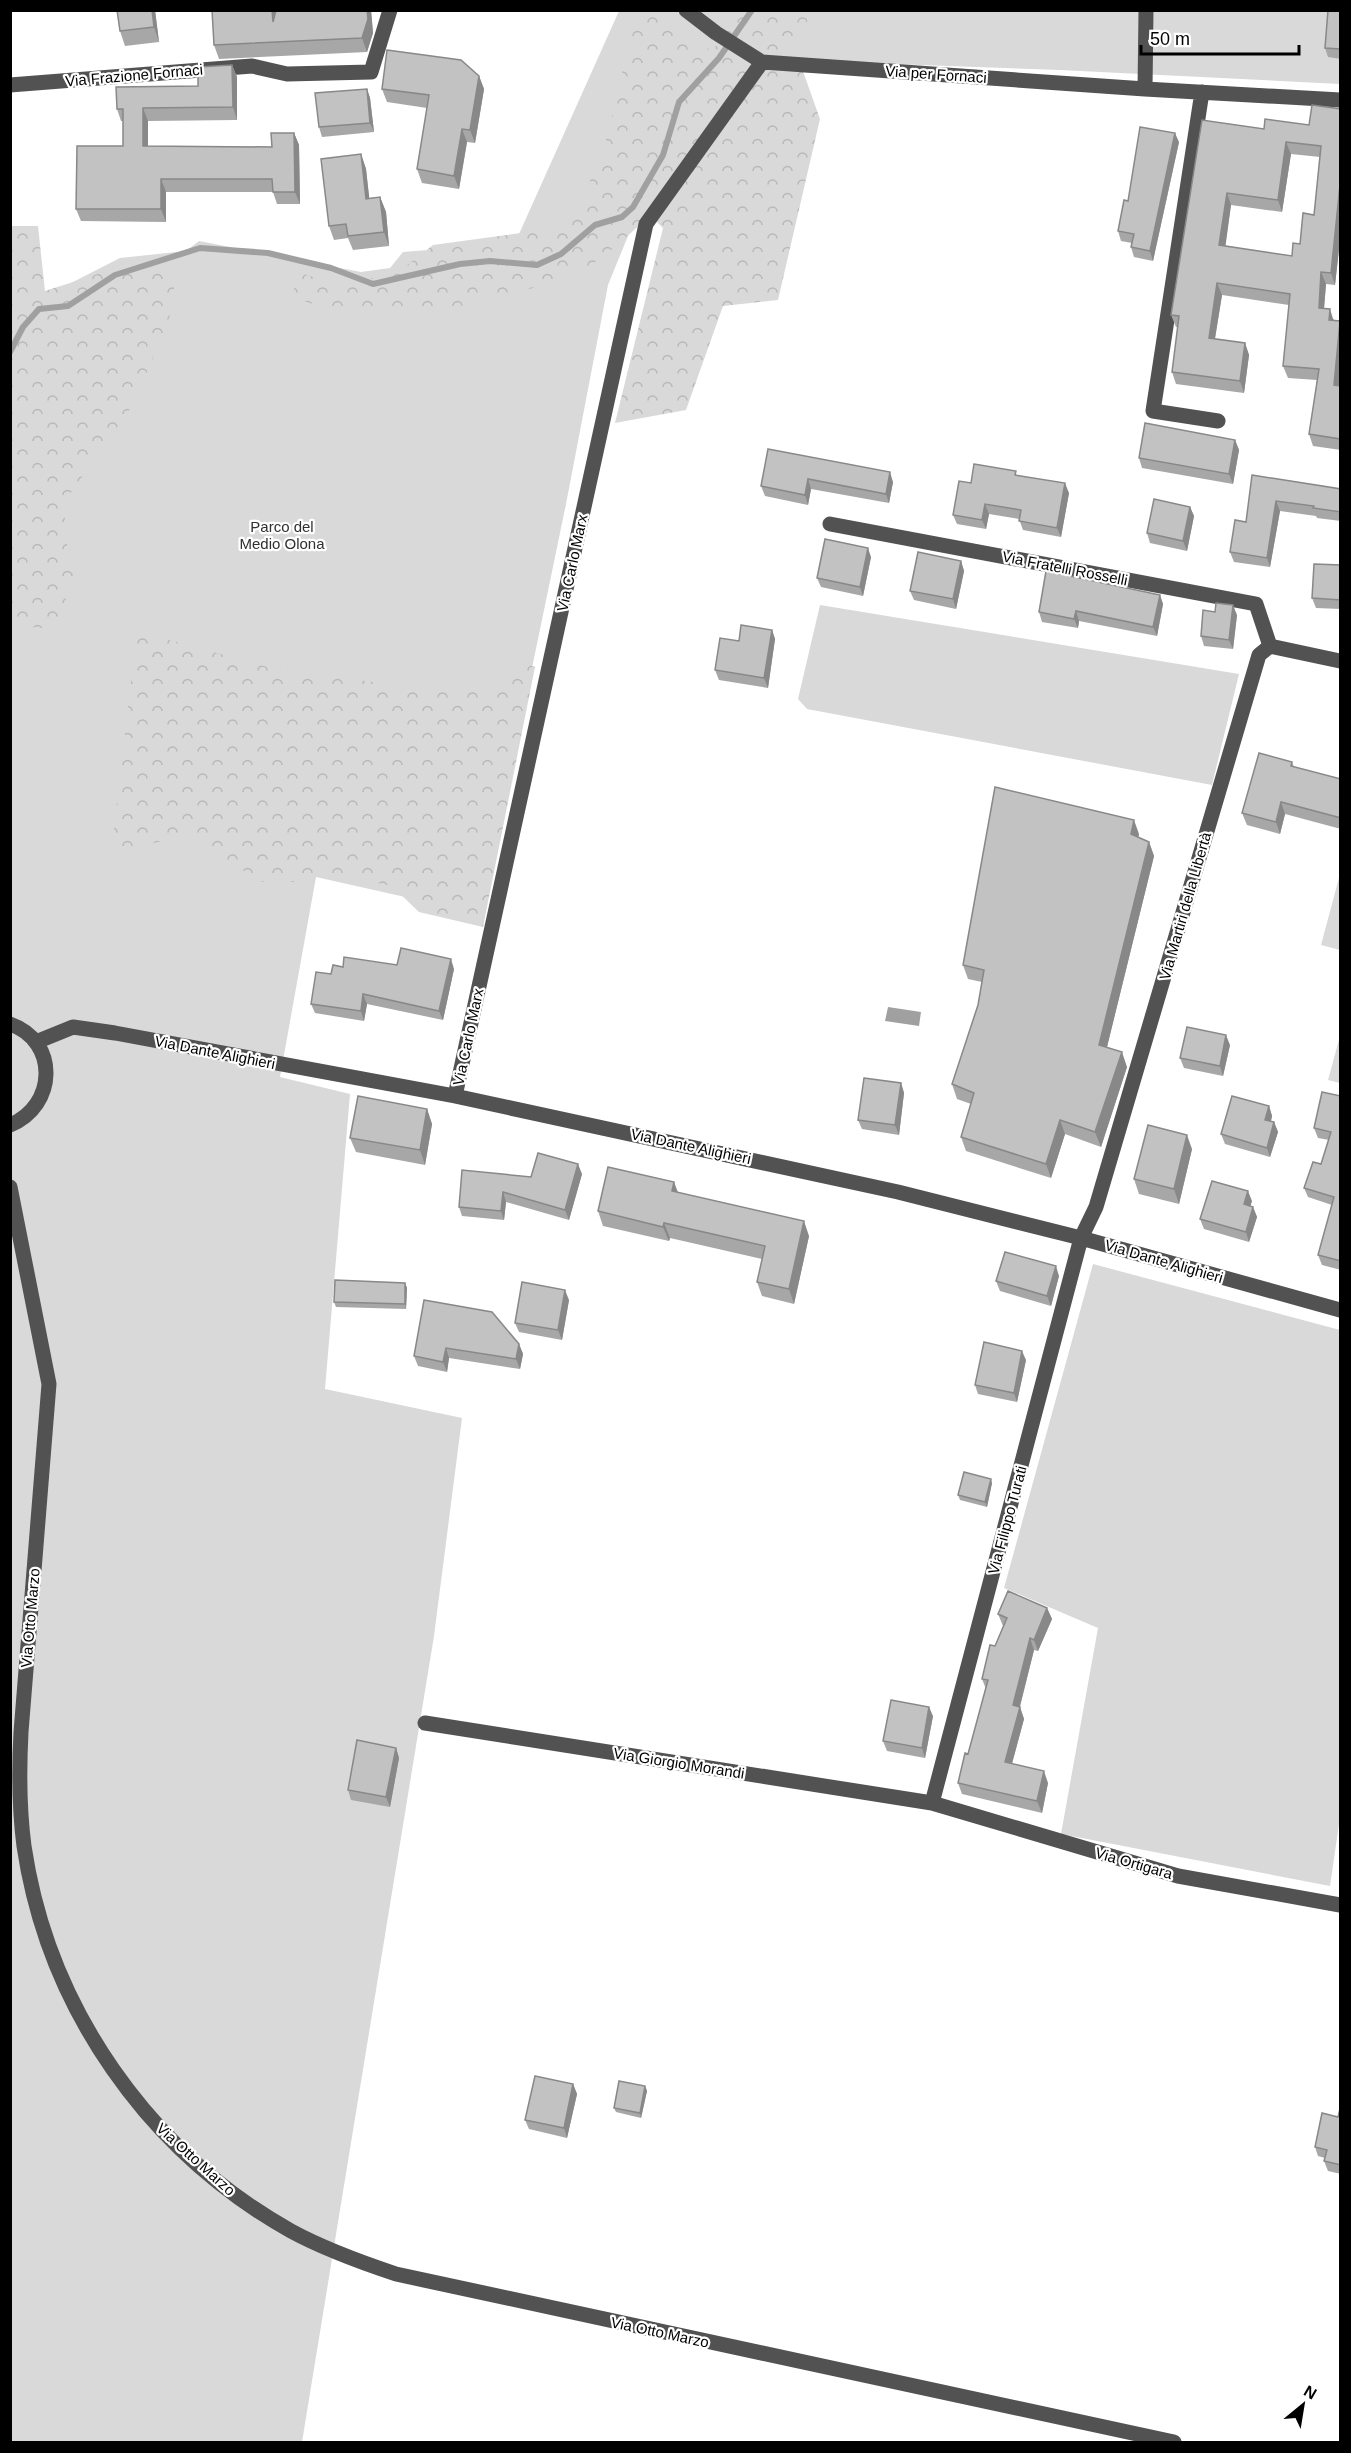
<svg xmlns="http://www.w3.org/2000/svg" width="1351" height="2453" viewBox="0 0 1351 2453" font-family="Helvetica,sans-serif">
<defs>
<pattern id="forest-crowns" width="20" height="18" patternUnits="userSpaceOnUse" patternTransform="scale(1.5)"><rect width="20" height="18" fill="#d9d9d9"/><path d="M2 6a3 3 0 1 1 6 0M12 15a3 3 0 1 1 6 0" fill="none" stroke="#b8b8b8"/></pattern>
</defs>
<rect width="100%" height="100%" fill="#fff"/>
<path fill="#d9d9d9" d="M619 11H1340V84L1060 70 781 60 630 231 608 285 566 504 481 914 316 877 280 1077 350 1094 325 1389 462 1418 434 1636 302 2442H11L10 359 71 283 120 258 186 251 199 241 361 272 390 268 403 252 515 243Z
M820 605 1239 674 1212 785 807 709 798 699Z
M1340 874V950L1321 945Z
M1340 1036V1083L1328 1080Z
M1093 1264 1340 1330V1817L1330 1886 1061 1834 1098 1628 1004 1588Z"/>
<path fill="url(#forest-crowns)" d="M637 11H645L712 51 742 11H810L809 17 795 49 820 119 778 300 723 306 686 410 615 423 663 228 650 215 618 245 590 266 552 282 503 297 442 310 340 313 289 296 304 274 337 285 397 273 433 245 571 226 605 145Z
M11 226H38L45 291 98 274 170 267 174 282V304L161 340 132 406 65 501V538L75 571 66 595 65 624 40 628 11 625Z
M137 631 271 668 381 683 491 693 524 663 535 667 483 927 419 912 392 886 323 872 295 882H261L188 835 111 853Z"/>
<path fill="#a0a0a0" d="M888 1007 921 1012 919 1026 885 1021Z"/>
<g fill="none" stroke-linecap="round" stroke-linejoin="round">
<path stroke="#a0a0a0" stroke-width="6" d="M10 352 23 327 39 309 68 306 115 275 200 248 268 253 331 268 373 284 460 264 490 261 537 265 561 254 595 225 622 217 633 207 663 155 679 102 719 58 752 10"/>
<path stroke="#525252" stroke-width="15" d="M686 10 716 33 762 62 1145 89 1340 100
M10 85 252 66 287 74 371 72 390 10
M1145 89 1146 10
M1202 92 1153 411 1218 421
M830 524 1256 604 1270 646
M10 1024C59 1041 57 1106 10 1125
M36 1042 73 1027 115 1033 455 1096 898 1192 1081 1238 1340 1310
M455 1096 646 224 762 62
M10 1187 49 1384 21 1732C19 1770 19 1808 24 1846 48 2008 148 2151 291 2231 324 2249 360 2262 396 2274L1174 2442
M425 1723 932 1803 1178 1876 1340 1905
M932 1803 1081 1238 1096 1207 1259 655 1270 646 1340 661"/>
</g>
<path fill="#a7a7a7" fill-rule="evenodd" d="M117 10H155L159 42 125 46 120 31Z
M212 10H371L373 33 367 52 219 59 214 45Z
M1341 10V59L1328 57 1325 48Z
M232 65 237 77V120L148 121V146L272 147 294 133 299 145 300 204H277L273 192H166V222L81 221 76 209 123 146V121H121L117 109 198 86Z
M479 76 484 89 475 143 467 142 459 189 422 183 417 169 427 108 387 102 382 89Z
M367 89 370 98 374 132 322 137 319 127Z
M1341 109V231L1335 285 1326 284 1324 309 1334 320 1340 321 1341 323 1340 386H1341V450L1313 446 1309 434 1317 380 1288 378 1283 366 1289 305 1222 295 1215 339 1245 343 1249 355 1244 393 1176 384 1172 372 1178 327H1176L1171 315 1202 120 1264 129 1309 125ZM1291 154 1320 157 1314 215 1300 244 1292 256 1225 246 1231 205 1282 212Z
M1179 142 1153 261 1134 257 1131 247 1132 243 1121 241 1118 231Z
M361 154 366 169 369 198 380 197 386 212 389 246 353 250 348 238 334 240 329 226Z
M1235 440 1239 450 1233 484 1142 468 1139 458Z
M768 449 893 482 889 503 811 489 808 505 765 496 761 486Z
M1017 475 1069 493 1061 537 1023 530 1019 519 989 514 986 529 957 524 953 515 971 483Z
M1252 475 1341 489V521L1317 518 1316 516 1280 511 1270 567 1234 562 1230 552 1246 522Z
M1190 507 1194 516 1187 551 1150 543 1147 533Z
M871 557 863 596 821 587 817 578Z
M961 561 964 571 956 609 914 600 910 591Z
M1341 565V609L1316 608 1312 598Z
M1160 595 1163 604 1157 636 1079 621 1078 628 1042 622 1039 612Z
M1237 615 1233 649 1204 646 1201 636Z
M772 630 775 639 768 688 719 680 715 670 739 641Z
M1292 762 1294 767 1341 779V829L1285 814 1280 834 1247 825 1242 813Z
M1139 834 1138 837 1149 842 1154 856 1107 1047 1127 1067 1101 1147 1065 1134 1051 1178 966 1151 961 1137 971 1104 957 1099 952 1084 978 1005 982 982 968 979 963 965Z
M397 965 454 969 443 1020 367 1004 364 1021 315 1013 311 1004 331 974 343 967Z
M1230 1045 1223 1076 1184 1068 1180 1058Z
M901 1083 904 1093 899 1135 862 1129 858 1120Z
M1341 1096V1270L1322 1265 1318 1255 1332 1205 1308 1197 1304 1188 1321 1164 1329 1140 1318 1138 1314 1128Z
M1269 1106 1272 1116 1271 1121 1274 1122 1278 1132 1270 1157 1225 1144 1221 1134Z
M427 1109 432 1124 425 1165 356 1152 350 1138Z
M1192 1149 1179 1204 1139 1194 1134 1179Z
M582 1174 569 1220 506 1202 504 1220 462 1216 459 1207 531 1177Z
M674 1182 678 1192 809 1236 794 1304 762 1296 757 1282 762 1259 670 1238 669 1241 603 1226 598 1211Z
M1252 1201 1250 1206 1253 1207 1257 1217 1249 1242 1204 1229 1200 1219Z
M1059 1276 1051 1306 1000 1291 996 1281Z
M405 1283 407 1288 406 1309 336 1307 334 1302Z
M424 1300 519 1344 523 1354 520 1369 449 1358 447 1372 418 1366 414 1356Z
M569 1300 562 1340 519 1332 515 1323Z
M1026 1360 1017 1402 978 1394 975 1385Z
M992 1483 987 1507 960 1500 958 1495Z
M1047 1608 1052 1619 1038 1651 1034 1650 1020 1707 1024 1719 1012 1764 1048 1783 1042 1813 962 1794 958 1783 968 1754 986 1689 982 1679 1003 1626 998 1614Z
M933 1716 925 1758 887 1751 883 1741Z
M396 1748 399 1758 390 1807 351 1800 348 1790Z
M573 2084 577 2094 567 2138 529 2129 525 2120Z
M645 2086 647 2091 641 2118 616 2112 614 2108Z
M1341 2105V2174L1328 2171 1324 2161 1325 2158 1318 2156 1315 2147 1338 2117Z"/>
<path fill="#888" d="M152 10H155L159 42 154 27Z
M272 10H276L273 22Z
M367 10H371L373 33 367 52 362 38Z
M232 65 237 77V120L233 107Z
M479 76 484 89 475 143 470 130Z
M367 89 370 98 374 132 370 123Z
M143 108 148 121V159L143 146Z
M462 129 467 142 459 189 454 176Z
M294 133 299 145 300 204 295 192Z
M1175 133 1179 142 1153 261 1150 251Z
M1286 142 1291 154 1282 212 1278 200Z
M361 154 366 169 371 213 366 199Z
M1341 175V231L1335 285 1331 273Z
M161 179 166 192V222L161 209Z
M1227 193 1231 205 1224 257 1219 245Z
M380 197 386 212 389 246 384 232Z
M1321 272 1326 284 1323 320 1319 308Z
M1217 283 1222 295 1213 350 1209 338Z
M1330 309 1334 322 1329 320Z
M1340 321 1341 377 1339 397 1334 385Z
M1245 343 1249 355 1244 393 1240 381Z
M1235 440 1239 450 1233 484 1229 474Z
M890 472 893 482 889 503 886 494Z
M808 479 811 489 808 505 805 495Z
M1065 483 1069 493 1061 537 1057 528Z
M1276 501 1280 511 1270 567 1267 558Z
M985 504 989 514 986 529 982 520Z
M1190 507 1194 516 1187 551 1183 541Z
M868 548 871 557 863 596 860 587Z
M961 561 964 571 956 609 953 599Z
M1160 595 1163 604 1157 636 1153 627Z
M1233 605 1237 615 1233 649 1229 640Z
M1076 611 1079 621 1078 628 1074 619Z
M772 630 775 639 768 688 764 678Z
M1281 802 1285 814 1280 834 1276 822Z
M1134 820 1139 834 1136 849 1131 834Z
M1149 842 1154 856 1104 1059 1099 1045Z
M451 959 454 969 443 1020 439 1011Z
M363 994 367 1004 364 1021 361 1011Z
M1226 1035 1230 1045 1223 1076 1220 1066Z
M1122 1052 1127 1067 1101 1147 1095 1132Z
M901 1083 904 1093 899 1135 895 1125Z
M1269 1106 1272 1116 1269 1129 1265 1120Z
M427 1109 432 1124 425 1165 420 1150Z
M1060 1120 1065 1134 1051 1178 1046 1164Z
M1274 1122 1278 1132 1270 1157 1267 1148Z
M1187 1135 1192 1149 1179 1204 1174 1189Z
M578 1164 582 1174 569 1220 565 1210Z
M674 1182 679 1197 672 1191Z
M1248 1191 1252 1201 1248 1214 1244 1204Z
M503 1192 506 1202 504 1220 501 1211Z
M1253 1207 1257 1217 1249 1242 1246 1232Z
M804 1221 809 1236 794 1304 789 1289Z
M664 1223 670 1238 669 1241 663 1227Z
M1056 1266 1059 1276 1051 1306 1047 1296Z
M405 1283 407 1288 406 1309 405 1304Z
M565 1290 569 1300 562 1340 558 1330Z
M519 1344 523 1354 520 1369 516 1359Z
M446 1348 449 1358 447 1372 443 1362Z
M1022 1351 1026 1360 1017 1402 1014 1393Z
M991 1479 992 1483 987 1507 985 1502Z
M1047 1608 1052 1619 1038 1651 1034 1640Z
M1030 1638 1034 1650 1017 1717 1013 1705Z
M929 1707 933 1716 925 1758 922 1748Z
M1020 1707 1024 1719 1009 1774 1005 1762Z
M396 1748 399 1758 390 1807 386 1797Z
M1044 1771 1048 1783 1042 1813 1037 1801Z
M573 2084 577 2094 567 2138 564 2128Z
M645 2086 647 2091 641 2118 640 2113Z"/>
<path fill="#c2c2c2" stroke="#888" stroke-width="1.5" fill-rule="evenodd" d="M117 10H152L154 27 120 31Z
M212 10H272L273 22 276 10H367L368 19 362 38 214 45Z
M1328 10H1341V49L1325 48Z
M387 50 461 60 479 76 470 130 462 129 454 176 417 169 429 95 382 89Z
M232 65 233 107 143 108V146L272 147 271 133H294L295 192H273L272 179H161V209H76L77 146H123V109H117L116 87 198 86V67Z
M367 89 370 123 319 127 315 93Z
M1312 105 1341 109V175L1331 273 1321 272 1319 308 1330 309 1329 320 1340 321 1334 385 1341 386V439L1309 434 1319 369 1283 366 1290 294 1217 283 1209 338 1245 343 1240 381 1172 372 1179 316 1171 315 1202 120 1264 129 1265 119 1309 125ZM1286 142 1321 146 1314 215 1303 213 1300 244 1293 243 1292 256 1219 245 1227 193 1278 200Z
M1140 127 1175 133 1150 251 1131 247 1134 234 1118 231 1124 200 1128 201Z
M361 154 366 199 380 197 384 232 348 236 346 224 329 226 321 159Z
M1145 423 1235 440 1229 474 1139 458Z
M768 449 890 472 886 494 808 479 805 495 761 486Z
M974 464 1016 471 1015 475 1065 483 1057 528 1019 521 1021 510 985 504 982 520 953 515 959 481 971 483Z
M1252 475 1341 489V512L1313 508 1314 506 1276 501 1267 558 1230 552 1235 520 1246 522Z
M1154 499 1190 507 1183 541 1147 533Z
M825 539 868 548 860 587 817 578Z
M918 552 961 561 953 599 910 591Z
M1314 564 1341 565V600L1312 598Z
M1046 571 1160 595 1153 627 1076 611 1074 619 1039 612Z
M1216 603 1233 605 1229 640 1201 636 1203 610 1215 612Z
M741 625 772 630 764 678 715 670 720 638 739 641Z
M1259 753 1292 762 1291 766 1341 779V818L1281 802 1276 822 1242 813Z
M995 787 1134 820 1131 834 1149 842 1099 1045 1122 1052 1095 1132 1060 1120 1046 1164 961 1137 974 1093 952 1084 978 1005 984 970 963 965Z
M401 948 451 959 439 1011 363 994 361 1011 311 1004 316 972 331 974 333 965 343 967 344 957 397 965Z
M1187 1027 1226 1035 1220 1066 1180 1058Z
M864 1078 901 1083 895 1125 858 1120Z
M1322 1092 1341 1096V1261L1318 1255 1334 1197 1304 1188 1313 1162 1321 1164 1331 1132 1314 1128Z
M358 1096 427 1109 420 1150 350 1138Z
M1232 1096 1269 1106 1265 1120 1274 1122 1267 1148 1221 1134Z
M1148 1125 1187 1135 1174 1189 1134 1179Z
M538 1153 578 1164 565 1210 503 1192 501 1211 459 1207 462 1170 531 1177Z
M608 1167 674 1182 672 1191 804 1221 789 1289 757 1282 765 1246 664 1223 663 1227 598 1211Z
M1212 1181 1248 1191 1244 1204 1253 1207 1246 1232 1200 1219Z
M1005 1252 1056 1266 1047 1296 996 1281Z
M335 1280 405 1283V1304L334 1302Z
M522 1282 565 1290 558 1330 515 1323Z
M424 1300 492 1312 519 1344 516 1359 446 1348 443 1362 414 1356Z
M984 1342 1022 1351 1014 1393 975 1385Z
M964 1472 991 1479 985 1502 958 1495Z
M1008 1591 1047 1608 1034 1640 1030 1638 1013 1705 1020 1707 1005 1762 1044 1771 1037 1801 958 1783 965 1753 968 1754 988 1680 982 1679 990 1645 995 1646 1007 1618 998 1614Z
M891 1700 929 1707 922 1748 883 1741Z
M357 1740 396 1748 386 1797 348 1790Z
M535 2076 573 2084 564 2128 525 2120Z
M619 2081 645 2086 640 2113 614 2108Z
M1341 2105V2165L1324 2161 1327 2150 1315 2147 1322 2113 1338 2117Z"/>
<g text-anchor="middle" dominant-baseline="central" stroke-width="4.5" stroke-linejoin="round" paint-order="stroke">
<g font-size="15" fill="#000" stroke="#fff">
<text transform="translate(936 74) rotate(4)">Via per Fornaci</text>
<text transform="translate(134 75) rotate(-5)">Via Frazione Fornaci</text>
<text transform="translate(572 563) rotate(-78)">Via Carlo Marx</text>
<text transform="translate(1065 568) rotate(11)">Via Fratelli Rosselli</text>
<text transform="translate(1185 906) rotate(-74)">Via Martiri della Libertà</text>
<text transform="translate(468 1037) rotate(-78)">Via Carlo Marx</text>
<text transform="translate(215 1052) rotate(11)">Via Dante Alighieri</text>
<text transform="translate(691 1146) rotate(12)">Via Dante Alighieri</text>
<text transform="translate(1164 1261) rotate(16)">Via Dante Alighieri</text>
<text transform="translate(1007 1520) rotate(-75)">Via Filippo Turati</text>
<text transform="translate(30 1618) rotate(-85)">Via Otto Marzo</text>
<text transform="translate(679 1763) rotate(9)">Via Giorgio Morandi</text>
<text transform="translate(1134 1863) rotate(16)">Via Ortigara</text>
<text transform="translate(196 2159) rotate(42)">Via Otto Marzo</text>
<text transform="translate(660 2332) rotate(12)">Via Otto Marzo</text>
</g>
<g font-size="15" fill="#303030" stroke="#fff">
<text x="282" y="526">Parco del<tspan x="282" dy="17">Medio Olona</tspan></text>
</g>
</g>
<rect width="1351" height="2453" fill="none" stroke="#000000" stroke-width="24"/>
<g transform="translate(1303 2405) rotate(30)" stroke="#ffffff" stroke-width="4.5" paint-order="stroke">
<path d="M0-4.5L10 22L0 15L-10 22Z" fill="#000000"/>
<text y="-9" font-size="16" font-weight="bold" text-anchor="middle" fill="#000000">N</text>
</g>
<path d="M1141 45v9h158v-9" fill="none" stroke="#000000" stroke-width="3"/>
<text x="1150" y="45" font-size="18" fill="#000000" stroke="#ffffff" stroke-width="4.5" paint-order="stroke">50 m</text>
</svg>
